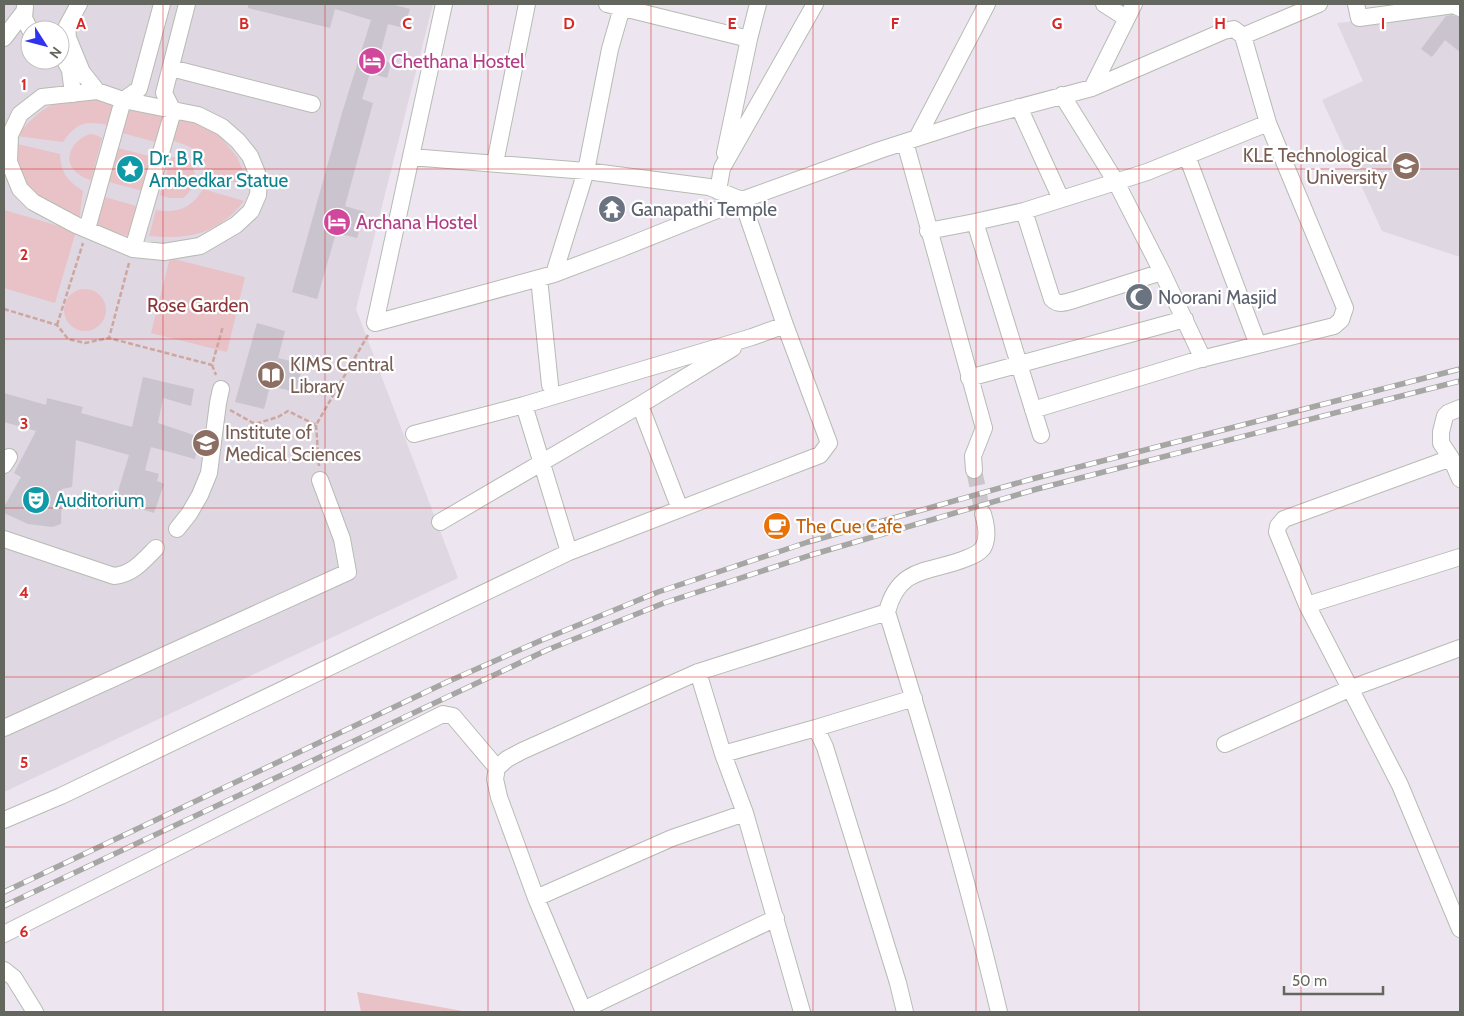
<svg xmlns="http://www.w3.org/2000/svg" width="1464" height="1016" viewBox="0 0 1464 1016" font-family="Cabin,sans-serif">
<rect width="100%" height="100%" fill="#ede6f0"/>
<path fill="#dfd7e2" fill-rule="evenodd" d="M4 4H433L356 309 458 578 4 792ZM30 30H60V60H30Z
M1460 4V257L1382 231 1322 100 1363 81 1337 23 1441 13Z"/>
<path fill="#e8c2c6" d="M95 99 116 104 108 125C85 121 77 122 63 142L17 136C25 125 39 111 52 105 64 99 82 100 95 99Z
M126 102 168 113 160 143 118 132Z
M177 116 198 122 215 130 237 157 249 185 206 177C202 151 195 147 170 140Z
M90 134 96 135 102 138 91 180C88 179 83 178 80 175 60 163 71 140 90 134Z
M13 143 60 154C61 174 67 180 83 191L79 221C67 214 50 208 38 198 22 185 17 162 13 143Z
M114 147 153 157 143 191 105 181Z
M171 157C175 157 180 157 183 158 201 166 196 189 183 198H169L160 195Z
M203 189 244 201C218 234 189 240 149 236L156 210C177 214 192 208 203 189Z
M101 196 140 207 132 237 93 226Z
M4 210 76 231 55 303 4 288Z
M170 258 245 277 227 352 151 333Z
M64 310a21 21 0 1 1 42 0a21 21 0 1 1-42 0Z
M357 992 468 1012H361Z"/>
<path fill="#c9c4ce" d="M248 4H391L410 9 404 28 388 24 379 59 391 63 387 78 370 73 362 99 373 103 345 206 365 212 357 238 336 233 317 299 292 292 342 113 371 20 335 9 330 28 248 8Z
M1452 15 1460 18V52L1445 40 1432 57 1421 49 1446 16Z
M257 323 285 331 278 358 303 364 296 392 270 386 264 409 235 402Z
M143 377 194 389 191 406 163 398 158 423 200 437 195 459 151 447 145 470 159 474 157 481 164 484 154 513 115 501 129 455 76 440 72 487 62 489 61 524 52 527 28 524 4 513V507L21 477 14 473 36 431 4 422V393L46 405 47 398 83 407 81 413 132 427Z"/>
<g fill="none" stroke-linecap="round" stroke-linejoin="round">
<path stroke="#cac6cb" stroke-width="16" stroke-dasharray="16 8" stroke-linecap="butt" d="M974 470 983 514"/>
<g stroke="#b7bbb3" stroke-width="18">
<path id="minor" d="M79 4 67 26 68 38 82 72 97 91
M607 4 749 39
M1104 4 1126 18
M1356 4 1359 18 1454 5 1460 8
M25 6 24 18 30 30
M1243 36 1319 4
M4 38 23 13
M60 51 70 70 73 94
M171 68 312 104
M1092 88 1134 4
M97 91 123 100 198 115 222 127 238 141 250 156 259 178 258 195 251 211 236 225 200 246 164 252 133 249 76 225 33 202 20 189 9 162 10 135 20 114 42 97Z
M1062 95 1116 182 1162 272 1203 359
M125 99 139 89 162 4
M1019 107 1061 199
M917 138 987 4
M905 142 984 428 973 456 974 470
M725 153 749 39 758 4
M1187 156 1258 345
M411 157 586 171 709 187 742 200 880 150 979 118 1092 88 1224 31 1234 29 1243 36 1268 123 1147 172 1024 211 975 222
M495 163 527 4
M718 191 722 168 815 4
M1024 211 1052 299C1059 306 1066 302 1074 300L1162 272
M87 229 123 100
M928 231 975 222 1041 435
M133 249 173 111 164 93 187 4
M554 274 586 171 610 49 623 4
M539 278 550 385
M969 378 1185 319
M640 405 680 509
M1460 408 1448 413 1445 416 1441 432V443L1451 458 1460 479
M1033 410 1197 360 1334 326 1341 320 1345 308 1268 123
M414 434 524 405
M1451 458 1284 519 1278 526 1277 532 1307 605 1400 785 1460 929
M4 465 9 457
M983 514C986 524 989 538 983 548 979 553 973 556 967 558 933 573 899 564 887 612 928 744 967 877 999 1012
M440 522 640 405 733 348
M177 529 189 514 200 495 209 473 218 403 221 389
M4 539 114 576C133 574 143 561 156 548
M569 552 524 405 752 337 785 325
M1307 605 1460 557
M698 672 723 754 745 813 802 1012
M4 728 348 572 342 539 320 480
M816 728 825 747 898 983 905 1012
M1225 744 1349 689 1460 648
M723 754 816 728 914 698
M4 820 61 796 569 552 820 455 829 443 785 325 742 200 620 249 554 274 375 323 444 4
M536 898 672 838 745 813
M4 934 443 714 453 716 497 768
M4 970 14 978 35 1012
M583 1010 776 918
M584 1012 536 898 499 797 495 779 497 768 507 759 522 751 698 672 887 612"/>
</g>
<path stroke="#cea69e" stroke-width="2.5" stroke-dasharray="5 2.5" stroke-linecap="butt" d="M129 263 109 338 212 365 223 326
M4 309 57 325 68 339 85 343 109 338
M57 325 83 243
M212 365 216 375
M230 410 255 424 278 417 288 411 316 425 368 335
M316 425 319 466"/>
<use href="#minor" stroke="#fff" stroke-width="16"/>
<g stroke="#a6a7a4" stroke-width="5.5">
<path id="rail" d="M4 892 447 682 542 640 658 592 808 542 1032 479 1460 369
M4 906 547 650 664 603 811 555 1037 489 1460 381"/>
</g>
<use href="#rail" stroke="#fff" stroke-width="4" stroke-dasharray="11" stroke-linecap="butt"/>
</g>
<path fill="none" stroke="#d62828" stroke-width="1" stroke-opacity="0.55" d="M163 4V1012M325 4V1012M488 4V1012M651 4V1012M813 4V1012M976 4V1012M1139 4V1012M1301 4V1012M4 169H1460M4 339H1460M4 508H1460M4 677H1460M4 847H1460"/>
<defs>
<g id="hotel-disc" transform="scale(1.4375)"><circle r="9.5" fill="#d1479c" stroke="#fff"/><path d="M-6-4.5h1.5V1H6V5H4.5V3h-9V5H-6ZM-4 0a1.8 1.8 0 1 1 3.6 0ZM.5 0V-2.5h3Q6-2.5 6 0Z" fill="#fff"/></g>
<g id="university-disc" transform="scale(1.4375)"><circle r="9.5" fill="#8d6e63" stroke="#fff"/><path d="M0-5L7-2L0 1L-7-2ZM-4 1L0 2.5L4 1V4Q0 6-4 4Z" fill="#fff"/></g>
<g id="sight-disc" transform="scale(1.4375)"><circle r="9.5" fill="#0f9aa8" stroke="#fff"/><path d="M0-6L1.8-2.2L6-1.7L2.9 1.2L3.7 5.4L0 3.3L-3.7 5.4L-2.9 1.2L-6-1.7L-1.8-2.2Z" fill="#fff"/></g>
<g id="temple-disc" transform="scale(1.4375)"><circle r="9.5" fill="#6b7280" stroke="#fff"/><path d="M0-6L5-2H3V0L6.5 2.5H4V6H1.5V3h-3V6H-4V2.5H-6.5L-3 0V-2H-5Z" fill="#fff"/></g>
<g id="mosque-disc" transform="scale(1.4375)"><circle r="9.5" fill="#6b7280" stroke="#fff"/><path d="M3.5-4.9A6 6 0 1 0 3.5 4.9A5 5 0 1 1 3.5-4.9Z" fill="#fff"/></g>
<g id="library-disc" transform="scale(1.4375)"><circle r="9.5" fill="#8d6e63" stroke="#fff"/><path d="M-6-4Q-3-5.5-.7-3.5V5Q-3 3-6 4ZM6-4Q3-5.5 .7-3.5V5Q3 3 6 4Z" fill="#fff"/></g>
<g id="theatre-disc" transform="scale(1.4375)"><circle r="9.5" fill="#0f9aa8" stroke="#fff"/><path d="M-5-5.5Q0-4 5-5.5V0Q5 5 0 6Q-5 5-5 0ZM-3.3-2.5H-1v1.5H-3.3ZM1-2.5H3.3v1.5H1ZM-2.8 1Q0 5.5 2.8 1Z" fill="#fff"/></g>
<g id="cafe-disc" transform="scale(1.4375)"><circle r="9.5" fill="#e8710a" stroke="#fff"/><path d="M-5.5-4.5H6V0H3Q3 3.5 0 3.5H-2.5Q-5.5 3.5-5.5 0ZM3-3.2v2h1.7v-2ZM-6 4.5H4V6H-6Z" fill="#fff"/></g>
</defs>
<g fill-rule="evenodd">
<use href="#hotel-disc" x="372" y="61"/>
<use href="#university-disc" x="1406" y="166"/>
<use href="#sight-disc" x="130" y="169"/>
<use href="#temple-disc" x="612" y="209"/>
<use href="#hotel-disc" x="337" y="222"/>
<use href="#mosque-disc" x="1139" y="297"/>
<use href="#library-disc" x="271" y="375"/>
<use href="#university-disc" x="206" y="443"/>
<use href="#theatre-disc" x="36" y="500"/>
<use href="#cafe-disc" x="777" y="526"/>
</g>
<g text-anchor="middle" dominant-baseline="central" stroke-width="4.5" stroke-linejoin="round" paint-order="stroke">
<g font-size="19" fill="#b23c85" stroke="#fff" text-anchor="start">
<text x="391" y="61">Chethana Hostel</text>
<text x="356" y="222">Archana Hostel</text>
</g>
<g font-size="19" fill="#785e54" stroke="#fff" text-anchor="start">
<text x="1387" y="155" text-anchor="end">KLE Technological<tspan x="1387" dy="22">University</tspan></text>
<text x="290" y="364">KIMS Central<tspan x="290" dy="22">Library</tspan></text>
<text x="225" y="432">Institute of<tspan x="225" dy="22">Medical Sciences</tspan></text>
</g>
<g font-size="19" fill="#0d838f" stroke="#fff" text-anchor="start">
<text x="149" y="158">Dr. B R<tspan x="149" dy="22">Ambedkar Statue</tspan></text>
<text x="55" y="500">Auditorium</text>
</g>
<g font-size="19" fill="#5b616d" stroke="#fff" text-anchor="start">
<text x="631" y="209">Ganapathi Temple</text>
<text x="1158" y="297">Noorani Masjid</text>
</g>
<g font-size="19" fill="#8e353a" stroke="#fff">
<text x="198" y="305">Rose Garden</text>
</g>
<g font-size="19" fill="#c56008" stroke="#fff" text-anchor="start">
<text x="796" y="526">The Cue Cafe</text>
</g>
</g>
<g font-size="16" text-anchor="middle" font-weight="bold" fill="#d62828" stroke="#fff" stroke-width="4.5" stroke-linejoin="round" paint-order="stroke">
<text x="81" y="29">A</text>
<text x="244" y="29">B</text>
<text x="407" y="29">C</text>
<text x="569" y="29">D</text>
<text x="732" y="29">E</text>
<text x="895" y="29">F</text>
<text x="1057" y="29">G</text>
<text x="1220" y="29">H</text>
<text x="1383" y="29">I</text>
<text x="24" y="90">1</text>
<text x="24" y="260">2</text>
<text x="24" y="429">3</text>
<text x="24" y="598">4</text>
<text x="24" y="768">5</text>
<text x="24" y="937">6</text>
</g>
<rect width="1464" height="1016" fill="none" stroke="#63675d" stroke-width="10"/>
<g transform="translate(45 45) rotate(126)"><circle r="24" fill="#ffffff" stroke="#c1c2be"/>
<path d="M0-4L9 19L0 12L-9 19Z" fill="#2e33ee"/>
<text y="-8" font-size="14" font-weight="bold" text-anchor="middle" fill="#63675d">N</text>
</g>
<path d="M1284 986v8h99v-8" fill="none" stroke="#63675d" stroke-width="2.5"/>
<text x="1292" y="986" font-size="15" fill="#63675d" stroke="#ffffff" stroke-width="4" paint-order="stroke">50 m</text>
</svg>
